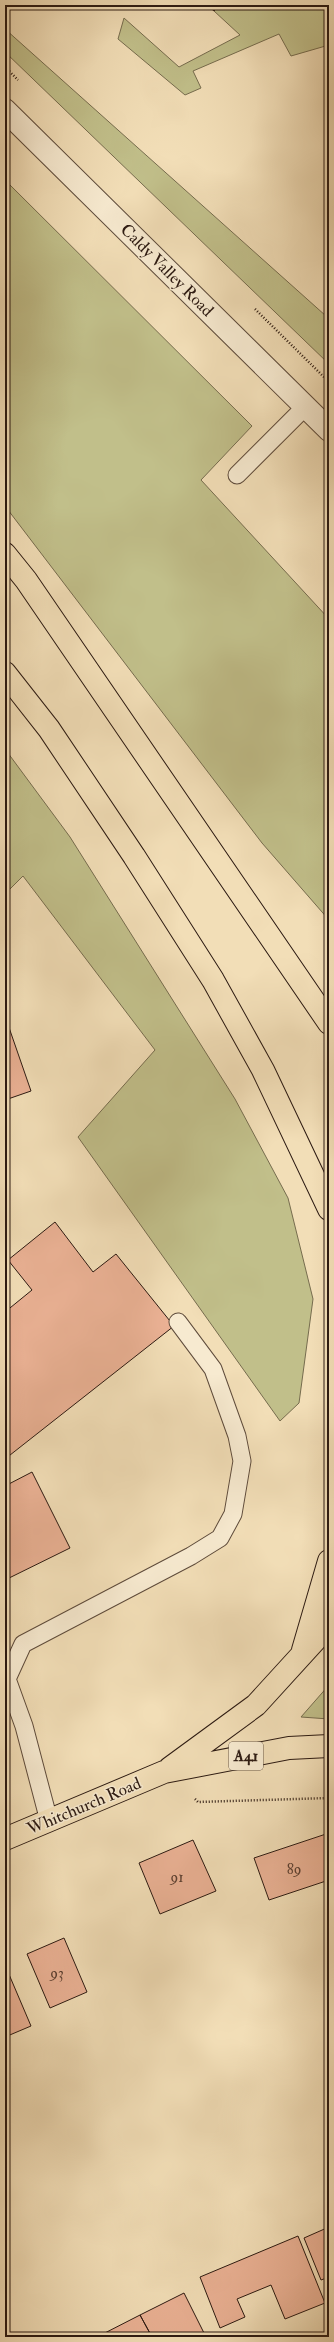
<svg xmlns="http://www.w3.org/2000/svg" width="334" height="2342" viewBox="0 0 334 2342" font-family="'IM FELL Double Pica',serif">
<rect width="100%" height="100%" fill="#f2deb7"/>
<filter id="stains"><feTurbulence type="fractalNoise" baseFrequency=".005" numOctaves="4"/><feColorMatrix values="0 0 0 0 .2 0 0 0 0 .09 0 0 0 0 .02 0 0 0 .5 -.17"/></filter>
<radialGradient id="worn" r=".72"><stop offset=".6" stop-color="#630" stop-opacity="0"/><stop offset="1" stop-color="#630" stop-opacity=".3"/></radialGradient>
<path fill="#c1bf8a" stroke="#766c4e" d="M219 5H329V45L291 56 279 34 193 71 201 88 185 95 118 39 124 18 179 67 240 35 214 11Z
M5 29 326 316 329 315V364L5 52Z
M5 180 252 426 201 480 329 619V920L262 843 5 506Z
M5 749 70 837 235 1099 288 1198 313 1299 299 1403 280 1421 78 1137 155 1050 23 876 7 892 5 897Z
M329 1685V1719L301 1717Z"/>
<path fill="#eab194" stroke="#2c1a12" d="M207 5H219L214 11Z
M5 1016 31 1091 5 1100Z
M55 1222 93 1272 116 1254 174 1326 5 1459V1312L32 1290 8 1260Z
M32 1472 70 1548 5 1580V1486Z
M329 1833V1880L269 1900 254 1858Z
M193 1840 216 1891 160 1914 139 1863Z
M64 1938 87 1992 50 2008 27 1954Z
M5 1965 31 2026 5 2037Z
M329 2227V2277L321 2280 304 2238Z
M298 2236 325 2303 285 2319 271 2285 237 2299 245 2317 220 2328 200 2277Z
M184 2293 206 2337H152L140 2315Z
M140 2315 152 2337H97Z"/>
<g fill="none" stroke-linecap="round" stroke-linejoin="round">
<g stroke="#5e4b3b" stroke-width="19">
<path id="service" d="M237 475 305 407
M49 1821 24 1726 7 1679 23 1644 191 1556 220 1538 233 1514 242 1461 237 1436 213 1369 178 1322"/>
</g>
<g stroke="#5e4b3b" stroke-width="24">
<path id="tertiary" d="M5 110 329 430"/>
</g>
<g stroke="#2c1a12" stroke-width="24">
<path id="trunk" d="M5 554 26 580 329 1023
M5 673 49 729 134 856 213 980 263 1070 329 1209
M303 1650 329 1561
M170 1768 256 1705 329 1625
M5 1839 164 1772 289 1748 329 1746"/>
</g>
<path stroke="#2c1a12" stroke-width="2.5" stroke-dasharray="1 2" stroke-linecap="butt" d="M5 67 18 80
M255 309 329 382
M195 1799 198 1802 329 1798"/>
<use href="#service" stroke="#f7ead0" stroke-width="17"/>
<use href="#tertiary" stroke="#f7ead0" stroke-width="22"/>
<use href="#trunk" stroke="#f2deb7" stroke-width="22"/>
</g>
<g text-anchor="middle" dominant-baseline="central" stroke-width="3" stroke-linejoin="round" paint-order="stroke">
<g font-size="15" fill="#5c4032">
<text x="294" y="1869">89</text>
<text x="177" y="1877">91</text>
<text x="57" y="1973">93</text>
</g>
<rect fill="#f7ead0" stroke="#69584b" stroke-width="1" x="229" y="1742" width="34" height="28" rx="3"/>
<g font-size="16" font-weight="bold" fill="#2c1a12">
<text x="246" y="1756">A41</text>
</g>
<g font-size="17" fill="#2c1a12" stroke="#f7ead0">
<text transform="translate(167 270) rotate(45)">Caldy Valley Road</text>
<text transform="translate(84 1806) rotate(-23)">Whitchurch Road</text>
</g>
</g>
<rect width="334" height="2342" fill="none" stroke="#f2deb7" stroke-width="20"/>
<rect x="6" y="6" width="322" height="2330" fill="none" stroke="#2c1a12" stroke-width="2"/>
<rect x="10" y="10" width="314" height="2322" fill="none" stroke="#2c1a12"/>
<rect width="100%" height="100%" filter="url(#stains)"/>
<rect width="100%" height="100%" fill="url(#worn)"/>
</svg>
